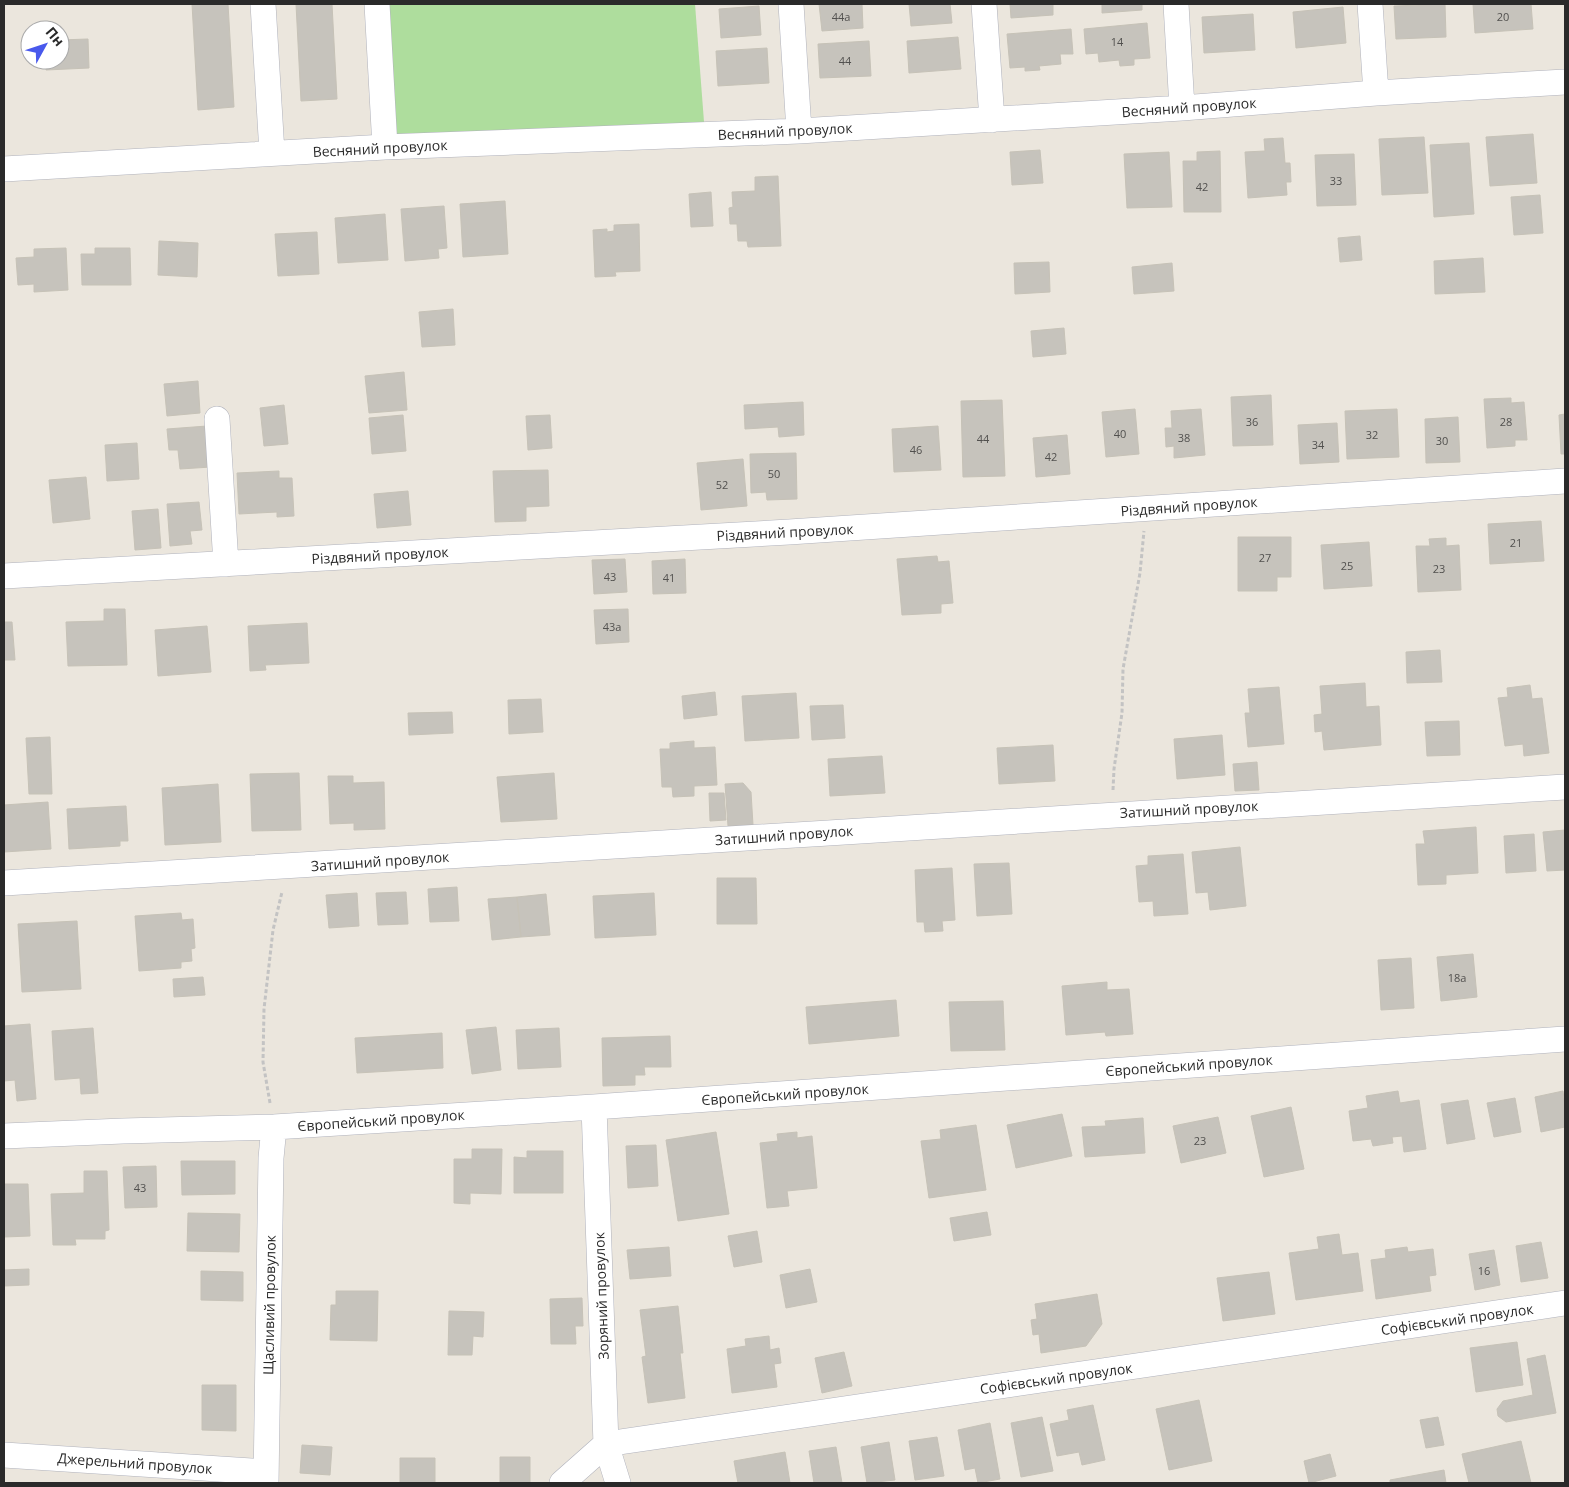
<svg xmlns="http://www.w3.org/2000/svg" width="1569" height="1487" viewBox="0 0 1569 1487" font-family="'Open Sans',sans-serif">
<rect width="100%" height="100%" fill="#ebe6dd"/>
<path fill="#aedd9d" d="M377 4H695L705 135 385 147Z"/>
<path fill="#c6c3bc" stroke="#c6c2b7" d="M192 4H228L234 107 198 110Z
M296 4H332L337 99 301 101Z
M819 4H862L863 28 822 31Z
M909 4H950L952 23 911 26Z
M1010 4H1053V15L1011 18Z
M1102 4H1142V10L1102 13Z
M1445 4 1446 37 1396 39 1394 6Z
M1473 4H1531L1533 29 1475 33Z
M759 6 761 35 721 38 719 9Z
M1343 7 1346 43 1296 48 1293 12Z
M1253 14 1255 50 1204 53 1202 17Z
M1147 23 1150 58 1134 59V65L1120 66 1119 60 1099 62 1098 53 1086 54 1084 29Z
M1071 29 1073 54H1060L1061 64 1039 66 1040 70 1025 71V67L1010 68 1007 34Z
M958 37 961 69 909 73 907 41Z
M88 39 89 68 46 70V60H60V40Z
M869 41 871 76 820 78 818 44Z
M767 48 769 83 718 86 716 51Z
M1533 134 1537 183 1490 186 1486 137Z
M1424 137 1428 193 1382 195 1379 139Z
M1283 138 1285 163H1290L1291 182H1286L1287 195 1248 198 1245 152 1265 151 1264 139Z
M1469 143 1474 214 1434 217 1430 145Z
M1040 150 1043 183 1012 185 1010 152Z
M1220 151 1221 212H1184L1183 161H1197V152Z
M1169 152 1172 207 1127 208 1124 154Z
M1354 154 1356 205 1317 206 1315 155Z
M778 176 781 246 748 247 747 241H738L737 224H730L729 208 733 207 732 192 755 191V177Z
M711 192 713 226 691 227 689 194Z
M1540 195 1543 233 1514 235 1511 197Z
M505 201 508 254 463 257 460 204Z
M444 206 447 248 438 249 439 258 405 261 401 209Z
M385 214 388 260 338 263 335 218Z
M639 224 640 271 615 272 616 276 595 277 593 230 607 229V232L614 231V225Z
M317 232 319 274 278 276 275 234Z
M1360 236 1362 260 1340 262 1338 238Z
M159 241 198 243 197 277 158 275Z
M66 248 68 290 34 292V284L18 285 16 258 34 257V249Z
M95 248H130L131 285H82L81 254H95Z
M1483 258 1485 292 1435 294 1434 261Z
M1049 262 1050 292 1015 294 1014 263Z
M1172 263 1174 291 1134 294 1132 267Z
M453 309 455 345 422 347 419 312Z
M1064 328 1066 354 1033 357 1031 331Z
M404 372 407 410 369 413 365 376Z
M198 381 200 413 167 416 164 384Z
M1271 395 1273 445 1233 446 1231 397Z
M1511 398V403L1524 402 1527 440H1515V446L1487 448 1484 399Z
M1002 400 1005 476 963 477 961 401Z
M803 402 804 435 779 437 778 427 745 429 744 405Z
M284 405 288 444 264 446 260 408Z
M1135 409 1139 454 1106 457 1102 412Z
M1201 409 1205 455 1174 458V446L1166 447 1165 428H1172L1171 411Z
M1397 409 1399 457 1347 459 1345 411Z
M1565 414V454H1561L1559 415Z
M403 415 406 451 372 454 369 418Z
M550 415 552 448 528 450 526 416Z
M1458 417 1460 462 1426 463 1425 419Z
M1337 423 1339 462 1300 464 1298 425Z
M207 426 211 467 180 469 178 450H169L167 429Z
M938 426 941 470 894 472 892 429Z
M1067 435 1070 474 1036 477 1033 438Z
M137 443 139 479 107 481 105 445Z
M796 453 797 499 767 500 766 492 751 493 750 454Z
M743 459 747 506 701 510 697 463Z
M548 470 549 506 526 507V521L495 522 493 471Z
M279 471V478H292L294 516 277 517V512L239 514 237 473Z
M86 477 90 519 53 523 49 480Z
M408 491 411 525 377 528 374 494Z
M199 502 202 530 190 531 192 544 170 546 167 504Z
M158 509 161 548 135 550 132 511Z
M1541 521 1544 561 1490 564 1488 524Z
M1238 537H1291V577H1277V591H1238Z
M1446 538V546L1459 545 1461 590 1418 592 1416 546H1430L1429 539Z
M1369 542 1372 586 1324 589 1321 545Z
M937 556 938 562 949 561 953 603 941 604V613L902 615 897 559Z
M625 559 627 592 594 594 592 560Z
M685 559 686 593 653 594 652 561Z
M104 609H125L127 665 68 666 66 622 104 621Z
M628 609 629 642 596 644 594 610Z
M4 622H12L15 660H4Z
M307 623 309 663 265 665 266 670 250 671 248 626Z
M207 626 211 672 158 676 155 630Z
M1440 650 1442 682 1407 683 1406 652Z
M1365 683 1366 707 1379 706 1381 745 1324 750 1322 731 1315 732 1314 715 1322 714 1320 686Z
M1530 685 1532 699 1542 698 1549 753 1524 756 1523 744 1505 746 1498 698 1508 697 1507 688Z
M1279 687 1284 744 1248 747 1245 713H1250L1248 689Z
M715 692 717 715 684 719 682 696Z
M796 693 799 738 745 741 742 696Z
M541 699 543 732 509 734 508 700Z
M843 705 845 738 812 740 810 706Z
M452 712 453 733 409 735 408 713Z
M1459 721 1460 755 1427 756 1425 722Z
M1222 735 1225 775 1177 779 1174 739Z
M50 737 52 794H29L26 738Z
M694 741V748L715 747 717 785 694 786V796L673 797 672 787H662L660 749H670V743Z
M1053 745 1055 781 999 784 997 748Z
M882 756 885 793 830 796 828 759Z
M1257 762 1259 790 1235 791 1233 764Z
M299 773 301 830 252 831 250 774Z
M554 773 557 819 501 822 497 777Z
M328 776H353V783L384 782 385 829 354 830V823L330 824Z
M743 783 751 792 753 825 728 826 725 784Z
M218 784 221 842 165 845 162 788Z
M709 793H724L726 820 710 821Z
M48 802 51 849 4 852V805Z
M126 806 128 841H120V846L69 849 67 809Z
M1476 827 1478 873 1446 875V884L1418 885 1416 844H1425L1423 831Z
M1565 830V870L1547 871 1543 832Z
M1534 834 1536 871 1506 873 1504 836Z
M1240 847 1246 906 1210 910 1208 892 1196 893 1192 852Z
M1183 854 1188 914 1154 916 1153 901 1139 902 1136 866 1148 865V856Z
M1009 863 1012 914 977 916 974 864Z
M952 868 955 920 942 921 943 931 925 932 924 922H917L915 870Z
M717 878H756L757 924H717Z
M457 887 459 921 430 922 428 889Z
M406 892 408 924 378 925 376 893Z
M357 893 359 926 329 928 326 895Z
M654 893 656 935 595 938 593 896Z
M546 894 550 935 521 937 517 897Z
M517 897 521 937 492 940 488 899Z
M181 913 182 920 193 919 195 948 191 949 192 961 181 962V968L139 971 135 916Z
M77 921 81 989 22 992 18 924Z
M1473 954 1477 997 1441 1001 1437 957Z
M1411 958 1414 1008 1381 1010 1378 960Z
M203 977 205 995 174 997 173 979Z
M1107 982V990L1129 989 1133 1034 1106 1036 1105 1032 1066 1035 1062 986Z
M896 1000 899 1036 809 1044 806 1007Z
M1003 1001 1005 1050 951 1051 949 1002Z
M30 1024 36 1099 17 1101 15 1080 4 1081V1026Z
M496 1027 501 1070 472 1074 466 1030Z
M93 1028 98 1093 81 1094 80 1078 55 1080 52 1031Z
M559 1028 561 1067 518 1069 516 1030Z
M442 1033 443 1068 357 1073 355 1038Z
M670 1036 671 1067H644L645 1075H635V1085L603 1086 602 1038Z
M1398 1091 1400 1103 1419 1100 1426 1149 1404 1152 1402 1136 1392 1137 1393 1143 1373 1146 1371 1139 1353 1141 1349 1111 1368 1108 1366 1096Z
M1563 1091 1565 1106V1127L1541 1132 1535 1097Z
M1515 1098 1521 1132 1494 1137 1487 1103Z
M1468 1100 1475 1139 1447 1144 1441 1104Z
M1291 1107 1304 1169 1264 1177 1251 1116Z
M1062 1114 1072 1156 1016 1168 1007 1125Z
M1218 1117 1226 1153 1181 1163 1173 1126Z
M1143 1118 1145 1153 1085 1157 1082 1127 1106 1126 1105 1121Z
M976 1125 986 1190 929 1198 921 1141 941 1139 940 1130Z
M716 1132 729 1214 678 1221 666 1140Z
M797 1132V1138L812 1136 817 1188 787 1191 789 1206 767 1208 760 1143 778 1141 777 1134Z
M656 1145 658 1186 628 1188 626 1146Z
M472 1149H502L501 1194 470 1193V1204L454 1203V1159H472Z
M527 1151H563V1193H514V1157L527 1158Z
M181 1161H235V1194L182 1195Z
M156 1166 157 1207 125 1208 123 1167Z
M84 1171H107L109 1230 105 1231V1239H75L76 1245H53L51 1194 84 1193Z
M4 1184H28L30 1236 4 1237Z
M987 1212 991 1235 954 1241 950 1218Z
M188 1213 240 1214 239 1252 187 1251Z
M757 1231 762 1262 734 1267 728 1236Z
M1339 1234 1342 1255 1358 1253 1363 1291 1296 1300 1289 1253 1319 1249 1317 1237Z
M1541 1242 1548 1278 1521 1282 1516 1246Z
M669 1247 671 1276 630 1279 627 1250Z
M1407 1247 1408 1252 1433 1249 1436 1275 1429 1276 1431 1291 1376 1299 1371 1260 1386 1258 1385 1250Z
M1494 1250 1500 1285 1475 1290 1469 1254Z
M29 1269V1285L4 1286V1270Z
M810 1269 817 1302 786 1308 780 1275Z
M201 1271 243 1272V1301L201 1300Z
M1269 1272 1275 1314 1223 1321 1217 1278Z
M336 1291H378L377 1341 330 1340 331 1305H336Z
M1097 1294 1102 1324 1086 1346 1041 1353 1039 1334 1033 1335 1031 1320 1037 1319 1035 1304Z
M582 1298 583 1326H575L576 1344H551L550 1299Z
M678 1306 683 1353H680L685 1398 648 1403 642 1357 646 1356 640 1310Z
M449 1311 484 1312 483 1337 473 1336 472 1355H448Z
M769 1336 770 1350 779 1348 781 1363 774 1364 777 1387 732 1393 727 1349 746 1346 745 1339Z
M1517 1342 1523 1385 1476 1392 1470 1348Z
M844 1352 852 1386 822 1393 815 1358Z
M1545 1355 1556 1413 1506 1422 1498 1416 1497 1409 1503 1401 1533 1395 1527 1359Z
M202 1385H236V1431L202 1430Z
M1199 1400 1212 1461 1169 1470 1156 1409Z
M1093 1405 1105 1460 1082 1465 1079 1452 1057 1456 1050 1424 1069 1420 1067 1410Z
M1042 1417 1053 1471 1021 1477 1011 1423Z
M1438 1417 1444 1445 1426 1448 1420 1420Z
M990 1423 1000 1479 978 1483 975 1468 965 1470 958 1430Z
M937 1437 944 1476 915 1480 909 1441Z
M1521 1441 1531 1483H1469L1462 1454Z
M889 1442 895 1480 867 1483 861 1447Z
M302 1445 332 1447 330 1475 300 1473Z
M836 1447 842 1483H814L809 1451Z
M785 1452 790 1483H738L734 1461Z
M1330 1454 1336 1476 1309 1483 1304 1461Z
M500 1457H530V1483H500Z
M400 1458H435V1483H400Z
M1444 1470 1446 1483H1390V1480Z"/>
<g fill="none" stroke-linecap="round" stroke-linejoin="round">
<g stroke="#b0b2bc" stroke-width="26">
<path id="minor" d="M263 4 272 153
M377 4 385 147
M791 4 799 131
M984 4 992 120
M1176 4 1182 108
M1370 4 1376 93
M4 169 385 147 799 131 1182 108 1376 93 1565 82
M217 419 226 564
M4 576 789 532 1565 481
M4 883C524 854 1045 818 1565 787
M594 1107 606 1444 618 1483
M4 1136 123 1131 274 1127 594 1107 1565 1039
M4 1455 266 1472
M266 1483 271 1158 274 1127
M562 1483 606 1444 1565 1303"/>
</g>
<path stroke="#c3c3c3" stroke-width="3" stroke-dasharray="4 2.5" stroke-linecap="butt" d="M1113 790 1114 769 1122 713 1123 669 1140 573 1144 531
M270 1103 263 1062 264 1009 273 930 282 892"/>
<use href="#minor" stroke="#fff" stroke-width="25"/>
</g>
<g text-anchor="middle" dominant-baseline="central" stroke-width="4.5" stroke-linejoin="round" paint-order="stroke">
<g font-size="11" fill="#51504e">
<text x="841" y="16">44а</text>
<text x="1503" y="16">20</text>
<text x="1117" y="41">14</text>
<text x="845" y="60">44</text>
<text x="1336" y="180">33</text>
<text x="1202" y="186">42</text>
<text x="1252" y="421">36</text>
<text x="1506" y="421">28</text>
<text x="1120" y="433">40</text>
<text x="1372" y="434">32</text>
<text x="1184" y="437">38</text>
<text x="983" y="438">44</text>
<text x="1442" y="440">30</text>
<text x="1318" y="444">34</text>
<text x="916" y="449">46</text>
<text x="1051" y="456">42</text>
<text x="774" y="473">50</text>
<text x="722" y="484">52</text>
<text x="1516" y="542">21</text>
<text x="1265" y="557">27</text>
<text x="1347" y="565">25</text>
<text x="1439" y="568">23</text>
<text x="610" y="576">43</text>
<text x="669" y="577">41</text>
<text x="612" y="626">43а</text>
<text x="1457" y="977">18а</text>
<text x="1200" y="1140">23</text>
<text x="140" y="1187">43</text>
<text x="1484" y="1270">16</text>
</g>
<g font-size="14" fill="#2a2a2a" stroke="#fff">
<text transform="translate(1189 107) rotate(-4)">Весняний провулок</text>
<text transform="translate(785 131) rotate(-3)">Весняний провулок</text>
<text transform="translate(380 148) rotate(-3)">Весняний провулок</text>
<text transform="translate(1189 506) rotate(-4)">Різдвяний провулок</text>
<text transform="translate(785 532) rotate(-3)">Різдвяний провулок</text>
<text transform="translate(380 555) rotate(-3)">Різдвяний провулок</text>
<text transform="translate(1189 809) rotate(-3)">Затишний провулок</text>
<text transform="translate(784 835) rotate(-4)">Затишний провулок</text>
<text transform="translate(380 861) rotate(-4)">Затишний провулок</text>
<text transform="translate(1189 1065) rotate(-4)">Європейський провулок</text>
<text transform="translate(785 1094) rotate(-4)">Європейський провулок</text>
<text transform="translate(381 1120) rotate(-4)">Європейський провулок</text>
<text transform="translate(601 1296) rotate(-92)">Зоряний провулок</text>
<text transform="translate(269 1305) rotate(-89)">Щасливий провулок</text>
<text transform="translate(1457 1319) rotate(-8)">Софієвський провулок</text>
<text transform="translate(1056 1378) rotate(-8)">Софієвський провулок</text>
<text transform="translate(135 1463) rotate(4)">Джерельний провулок</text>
</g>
</g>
<rect width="1569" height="1487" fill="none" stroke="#2a2a2a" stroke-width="10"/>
<g transform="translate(45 45) rotate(50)"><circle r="24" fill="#ffffff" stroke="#aaaaaa"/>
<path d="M0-4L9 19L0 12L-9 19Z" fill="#4959ec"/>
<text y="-8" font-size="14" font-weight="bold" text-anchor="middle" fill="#2a2a2a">Пн</text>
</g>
</svg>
